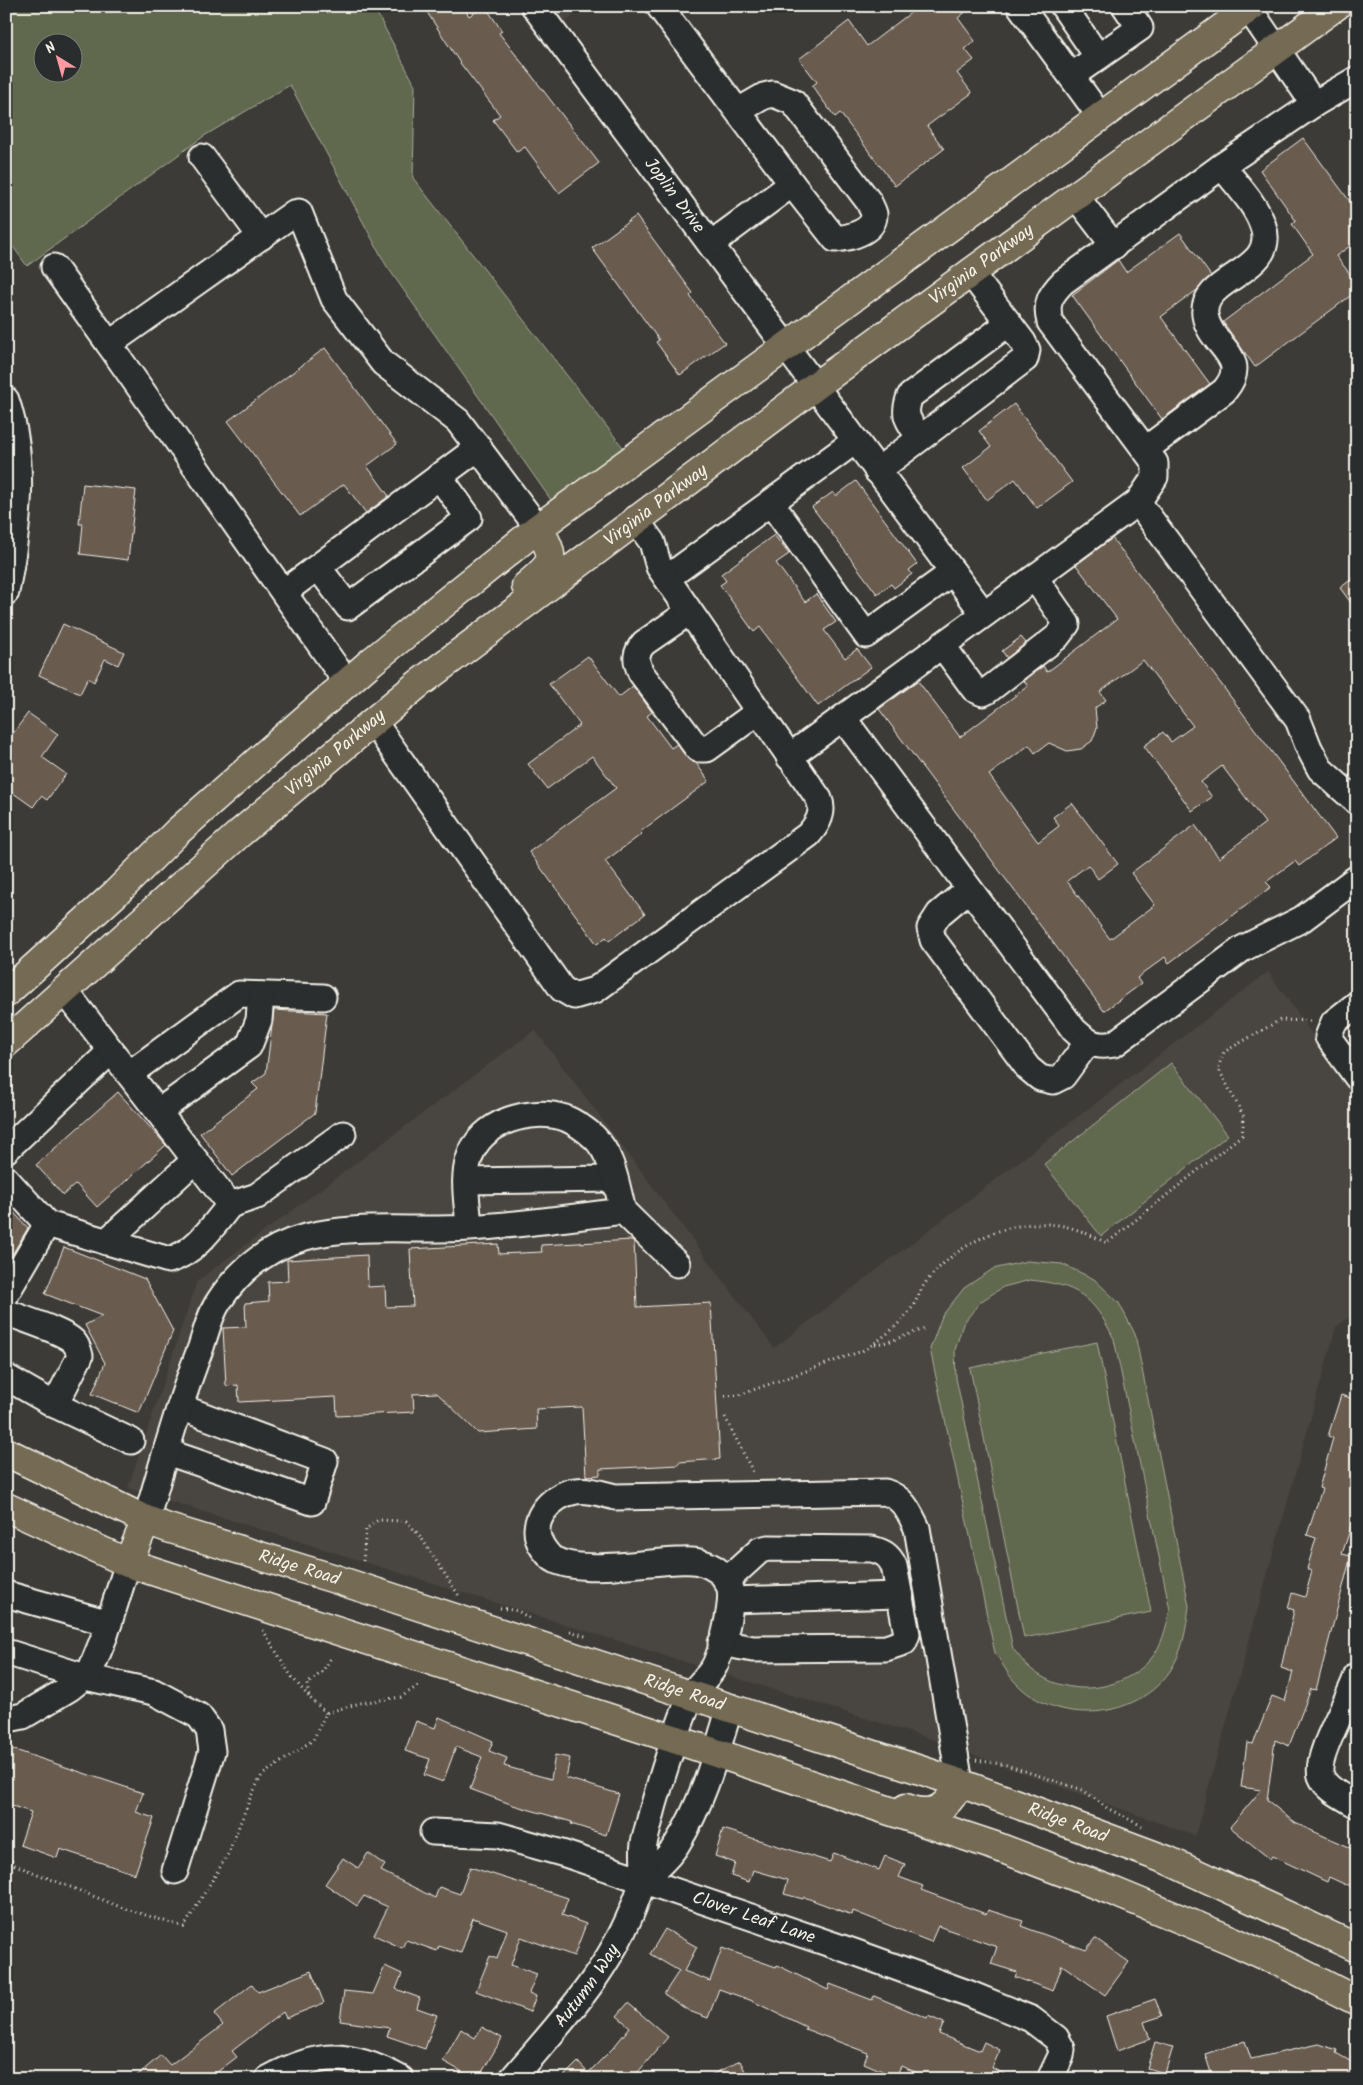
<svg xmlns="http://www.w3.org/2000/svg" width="1363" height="2085" viewBox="0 0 1363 2085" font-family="Kalam,sans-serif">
<rect width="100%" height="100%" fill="#3d3b38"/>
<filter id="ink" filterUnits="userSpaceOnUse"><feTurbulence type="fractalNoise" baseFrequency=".02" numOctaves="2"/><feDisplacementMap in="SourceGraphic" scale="10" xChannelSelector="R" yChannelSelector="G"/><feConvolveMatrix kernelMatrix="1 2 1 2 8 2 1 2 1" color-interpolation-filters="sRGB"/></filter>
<g filter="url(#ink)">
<path fill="#4a453f" d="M549 6H587L561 25Z
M1268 972 1357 1096V1311L1336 1327 1195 1836 922 1736 128 1488 197 1281 535 1030 774 1348Z"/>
<path fill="#60684e" stroke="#aaac9b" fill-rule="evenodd" d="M6 6H373L415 85 413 178 625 450 551 500 386 265 290 85 204 136 27 266 6 237ZM42 42H72V72H42Z
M1171 1063 1228 1135 1101 1236 1044 1164Z
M1027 1261 1062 1264 1094 1279 1119 1303 1135 1334 1189 1606C1186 1630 1183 1651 1170 1671 1136 1721 1055 1726 1015 1682 1007 1674 1002 1662 995 1653L930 1349 942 1316 964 1288 993 1269ZM1030 1280C1078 1285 1093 1296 1114 1339L1170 1610C1166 1628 1162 1646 1150 1660 1119 1693 1066 1698 1031 1669 1024 1664 1019 1655 1013 1649L956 1378 955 1350 963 1324 980 1302 1003 1287Z
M1097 1342 1151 1612 1024 1638 970 1368Z"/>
<path fill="#695b50" stroke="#f4f1e8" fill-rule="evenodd" d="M423 6H463L469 16 485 6 502 31 499 33 599 163 559 193 525 147 517 152 493 120 500 115 460 63Z
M909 6H973L958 18 975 41 965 49 974 60 957 73 972 93 927 126 944 149 895 186 840 113 835 117 812 86 817 82 799 59 849 21 867 46 913 11Z
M1303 138 1357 211V241L1336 256 1357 283V291L1255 367 1223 322 1313 254 1292 224 1296 221 1260 170Z
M636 216 693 293 690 296 725 343 680 375 656 342 659 340 592 248Z
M1180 233 1211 276 1197 290 1161 317 1210 384 1162 419 1072 295 1118 260 1126 272Z
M325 348 397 444 367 466 389 496 366 513 344 484 300 516 228 421Z
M1014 404 1072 482 1037 508 1015 479 987 500 963 468 991 447 979 431Z
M856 481 917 564 909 570 912 574 894 588 891 584 877 594 812 507 833 492 836 496Z
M83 484 136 490 128 560 80 554 83 524H79Z
M774 535 789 554 776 563 805 602 816 594 836 622 824 630 845 658 857 649 871 667 818 706 760 627 754 632 720 585 726 581 721 574Z
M1112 538 1336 838 1299 866 1295 861 1266 882 1271 887 1169 963 1165 957 1137 978 1141 984 1104 1011 879 709 918 681 960 737 1028 686 1024 681 1043 666 1047 672 1117 619 1076 565ZM1143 660 1193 726 1171 742 1163 732 1144 746 1192 811 1212 797 1201 782 1222 766 1265 823 1219 858 1195 825 1131 873 1155 905 1110 939 1067 881 1088 865 1098 879 1118 864 1072 803 1053 817 1059 826 1038 842 989 775 1029 745 1035 753 1049 743 1067 751 1081 749 1092 741 1097 728 1095 708 1106 700 1100 692Z
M1357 575V611L1340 588Z
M63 624 124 652 118 665 105 659 94 682 88 678 80 694 39 675Z
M1021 637 1026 643 1007 658 1002 651Z
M588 656 619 697 633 686 652 712 647 716 671 748 677 744 687 758 696 763 709 781 640 832 642 834 605 861 645 914 609 941 606 937 597 944 529 852 616 788 592 756 547 789 528 764 580 725 549 684Z
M28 713 58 734 42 757 66 774 47 800 41 796 33 807 6 788V743Z
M274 1010 327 1013 315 1113 232 1176 200 1133 258 1089 252 1083 266 1073Z
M118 1092 166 1145 97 1207 76 1184 63 1195 36 1165Z
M6 1204 28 1228 13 1253 6 1259Z
M632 1240 634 1242 637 1307 711 1303 720 1459 679 1462V1465L600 1469V1475L586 1476 582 1407 536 1409 537 1429 478 1433 437 1393 413 1394 414 1412 337 1416 336 1397 239 1402 238 1385 226 1386 223 1328 246 1327 245 1303 269 1301 268 1282 288 1281 287 1260 367 1255 368 1287 385 1286 386 1307 413 1306 410 1249 498 1244 499 1254 542 1252 541 1245Z
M64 1247 145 1279 173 1331 139 1413 92 1394 105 1363 85 1325 102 1316 45 1294Z
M1341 1395 1357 1400V1494L1353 1506 1357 1509 1342 1554 1351 1556 1316 1690 1311 1689 1289 1746 1275 1740 1267 1800 1295 1823 1357 1851V1890L1329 1877 1327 1882 1272 1856 1270 1859 1230 1827 1261 1790 1241 1787 1247 1743 1253 1744 1272 1696 1285 1701 1293 1672 1281 1668 1294 1610 1288 1608 1292 1593 1305 1597 1312 1571 1307 1569 1316 1538 1307 1535 1322 1489 1319 1488 1333 1438 1328 1436Z
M439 1717 493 1741 489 1751 507 1758 504 1766 551 1779 555 1755 570 1758 566 1778 619 1794 606 1835 571 1824 572 1822 513 1805 470 1789 482 1757 456 1747 443 1782 424 1775 430 1759 405 1751 416 1721 435 1728Z
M6 1747 143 1793 136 1812 154 1818 135 1874 60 1849 57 1858 20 1845 31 1812 6 1804Z
M723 1829 830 1862 834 1853 879 1870 885 1856 905 1864 899 1877 923 1886 921 1890 986 1914 988 1910 1023 1921 1021 1926 1086 1950 1095 1938 1129 1962 1105 1995 1062 1965 1053 1991 1015 1977 1017 1972 991 1964 997 1947 938 1926 931 1942 853 1911 852 1915 804 1897 803 1899 784 1894 788 1880 753 1870 749 1882 731 1876 735 1863 715 1856Z
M368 1853 385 1865 381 1871 435 1898 439 1887 460 1894 470 1867 568 1898 562 1915 586 1924 574 1956 521 1937 511 1965 537 1974 529 1993 536 1996 530 2012 476 1991 490 1956 497 1959 507 1930 473 1918 461 1953 439 1946 437 1951 406 1940 402 1948 374 1935 388 1907 364 1896 357 1906 325 1884 343 1858 358 1868Z
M665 1929 697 1947 684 1971 710 1981 722 1948 776 1967 777 1965 828 1990 830 1984 872 2000 874 1996 927 2018 928 2016 944 2023 939 2034 980 2051 984 2042 1000 2050 992 2068 1014 2079H932L901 2066 896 2077 864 2063 868 2053 805 2029 806 2027 750 2000 719 1989 708 2018 689 2011 664 1994 679 1971 650 1954Z
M385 1966 402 1974 396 1989 420 1998 417 2008 437 2015 425 2049 387 2036 390 2028 340 2021 344 1991 373 1994Z
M311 1971 324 2003 286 2018 283 2012 232 2051 237 2057 208 2079H133L161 2055 170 2065 223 2025 214 2014 252 1984 258 1992Z
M1155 1999 1162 2016 1144 2022 1150 2039 1117 2051 1106 2016Z
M628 2003 668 2037 632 2079H561L578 2062 588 2073 613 2048 630 2027 617 2016Z
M482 2027 502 2038 478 2079H475L443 2061 461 2029 475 2038Z
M1245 2041 1251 2059 1319 2044 1337 2050 1336 2053 1357 2065V2079H1213L1205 2054Z
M1155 2042 1173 2047 1165 2073 1147 2068Z
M740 2061 749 2079H703Z"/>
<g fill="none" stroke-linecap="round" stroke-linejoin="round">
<g stroke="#f4f1e8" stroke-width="29">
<g id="minor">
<path id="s1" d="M534 6 984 614"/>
<path d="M659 6 792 184 711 244"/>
<path d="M1020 6 1100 116"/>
<path d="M1063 6 1098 57"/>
<path d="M1247 6 1314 104 1357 79"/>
<path d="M1071 76 1140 28 1125 6"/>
<path d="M738 111 764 96 773 94 793 102 869 202C870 205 873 210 874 214 875 232 848 238 835 239L792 184"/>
<path d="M202 157 261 237"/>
<path d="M1075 195 1114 246"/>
<path d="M54 267 109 344"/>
<path d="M6 400C27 462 18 529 6 592"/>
<path d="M920 438C909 421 902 417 910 396L1009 323"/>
<path d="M1146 449 1224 391C1253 357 1210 347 1205 315 1200 276 1279 273 1263 226 1256 204 1236 184 1222 166"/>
<path d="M877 471 1025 359 1027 350 1023 342 970 272"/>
<path d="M1138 502 1298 720 1309 748 1320 769 1357 802"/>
<path d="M771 503 866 635 953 572"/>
<path d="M318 567 348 607 469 518 439 476"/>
<path d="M667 578 855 441"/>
<path d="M284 592 479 447"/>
<path d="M689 612 644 643C635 653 635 660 641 673L698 749H707L758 712"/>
<path d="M942 645 974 689 983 693 987 691 1057 637 1067 624 1035 578"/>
<path d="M347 683 109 344 294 213 299 212 334 299 383 363 458 421 538 528"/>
<path d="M843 718 1074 1030C1087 1042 1095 1048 1114 1044L1242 949 1302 919 1357 878"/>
<path d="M373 721 562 989 574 996 595 990 808 835C817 825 825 813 819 799L659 567 652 542 635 519"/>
<path d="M789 757 1138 502 1155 477V463L1050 322C1045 304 1050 295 1063 282L1222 166 1314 104"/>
<path d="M969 889 939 914 930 928 933 940 1028 1068 1040 1078 1053 1081 1063 1076 1088 1042"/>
<path d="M1357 1004 1334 1022 1328 1037 1357 1077"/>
<path d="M129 1074 239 994 323 997"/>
<path d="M158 1112 249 1046 259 1020 261 995"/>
<path d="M6 1150 111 1051"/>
<path d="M6 1179 47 1224 169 1260C195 1253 213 1226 230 1205L65 991"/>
<path d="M466 1181 615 1179"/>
<path d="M230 1205 257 1196 343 1134"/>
<path d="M623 1211 677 1264"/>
<path d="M106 1242 195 1160"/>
<path d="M6 1294 47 1224"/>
<path d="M6 1312C22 1319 63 1331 73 1341 77 1345 79 1351 80 1356L55 1405"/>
<path d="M6 1377 55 1405 131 1441"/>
<path d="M167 1452 312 1502 325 1461 180 1407"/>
<path d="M146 1520C163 1462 179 1403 201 1347 206 1332 210 1314 219 1301 280 1208 374 1234 469 1228 520 1225 572 1217 623 1211 617 1188 613 1155 594 1137 586 1130 575 1122 565 1118 531 1107 480 1121 469 1159 462 1180 468 1206 469 1228"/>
<path d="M6 1594 109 1623"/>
<path d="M731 1600 899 1595"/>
<path d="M721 1643 753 1649 886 1648 904 1642 907 1634 894 1566C889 1555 883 1552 872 1549L768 1548 760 1550 726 1581"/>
<path d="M6 1652 85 1677 154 1692 199 1716 209 1730 212 1751 175 1871"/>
<path d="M1357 1675C1350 1699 1314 1757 1321 1776 1326 1790 1346 1798 1357 1805"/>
<path d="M6 1716 13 1718 23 1716 70 1688 90 1672 105 1635 128 1563"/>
<path id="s2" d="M433 1832 498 1835 565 1854 854 1952 970 1994 1031 2019 1056 2038 1062 2049 1061 2056 1050 2079"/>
<path d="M643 1881C654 1869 669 1858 677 1844 703 1803 716 1754 730 1707"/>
<path d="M268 2079C318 2051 350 2051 401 2079"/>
<path id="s3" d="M512 2079C564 2019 619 1961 642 1883 646 1870 642 1856 644 1843 655 1797 670 1749 687 1705 692 1690 703 1682 712 1670 721 1657 733 1605 730 1589 728 1575 712 1565 699 1562 692 1560 684 1561 677 1561 645 1562 583 1574 555 1560 550 1558 546 1552 543 1548 525 1523 551 1494 576 1491 589 1489 603 1494 615 1497L885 1492C904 1498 909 1512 917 1528L960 1783"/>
</g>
</g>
<g stroke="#f4f1e8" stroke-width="31">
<g id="major">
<path d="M526 586C553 563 558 560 538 528"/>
<path d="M6 993 116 893 177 832 319 707 371 662 538 528 1252 6"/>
<path id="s4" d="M6 1043 240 833 417 685 814 387 1336 6"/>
<path id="s5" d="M6 1452 146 1520 168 1528 332 1578 960 1783 1167 1860 1357 1948"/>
<path d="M6 1507 128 1563 674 1739 998 1847 1110 1890 1231 1940 1294 1969 1357 2001"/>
<path d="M128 1563 146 1520"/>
<path d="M906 1808C935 1819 947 1807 960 1783"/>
</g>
</g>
<path stroke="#f4f1e8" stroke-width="3" stroke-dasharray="1 4" stroke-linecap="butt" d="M875 1344 888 1342 926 1328
M725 1396 739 1395 862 1351C881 1340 898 1326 911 1309 917 1301 920 1290 926 1282 958 1242 1012 1216 1064 1226 1079 1229 1094 1237 1107 1243L1242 1135 1244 1117 1218 1068 1224 1052 1280 1020 1313 1021
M725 1417 754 1474
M363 1561 366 1529 378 1520 406 1521 420 1536 459 1596
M500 1608 518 1611 529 1618
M263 1630 291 1676 309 1697
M570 1631 588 1637
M326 1713 309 1697 307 1684 322 1672 331 1658
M976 1760 1006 1765 1083 1790 1107 1808 1142 1826
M6 1806H12
M6 1852 15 1865 123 1908 184 1927 228 1854 251 1796 262 1775 313 1740 326 1713 360 1703 401 1697 421 1684"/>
<use href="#minor" stroke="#2a2d2e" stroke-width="25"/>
<use href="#major" stroke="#746b52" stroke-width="28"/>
</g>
</g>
<g text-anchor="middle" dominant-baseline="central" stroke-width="5" stroke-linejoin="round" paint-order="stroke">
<g font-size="18" fill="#f4f1e8" stroke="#2a2d2e">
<text stroke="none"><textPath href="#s1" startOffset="236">Joplin Drive</textPath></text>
<text stroke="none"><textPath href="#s4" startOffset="1249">Virginia Parkway</textPath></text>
<text stroke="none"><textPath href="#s4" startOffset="844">Virginia Parkway</textPath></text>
<text stroke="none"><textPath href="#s4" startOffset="439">Virginia Parkway</textPath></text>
<text stroke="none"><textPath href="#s5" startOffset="316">Ridge Road</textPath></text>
<text stroke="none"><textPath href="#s5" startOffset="721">Ridge Road</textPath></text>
<text stroke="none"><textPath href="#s5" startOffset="1126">Ridge Road</textPath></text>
<text stroke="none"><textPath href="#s2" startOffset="334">Clover Leaf Lane</textPath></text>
<text stroke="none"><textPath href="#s3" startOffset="120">Autumn Way</textPath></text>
</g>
</g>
<rect width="1363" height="2085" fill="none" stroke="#2a2d2e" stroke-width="25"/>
<rect x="12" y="12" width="1338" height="2060" fill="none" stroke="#f4f1e8" stroke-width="2" filter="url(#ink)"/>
<g transform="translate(58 58) rotate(323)"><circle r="24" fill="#2a2d2e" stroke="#7b7b78"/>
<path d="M0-4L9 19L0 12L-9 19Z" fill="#ff9aa2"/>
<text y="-8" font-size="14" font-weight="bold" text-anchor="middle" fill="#f4f1e8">N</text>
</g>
</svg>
